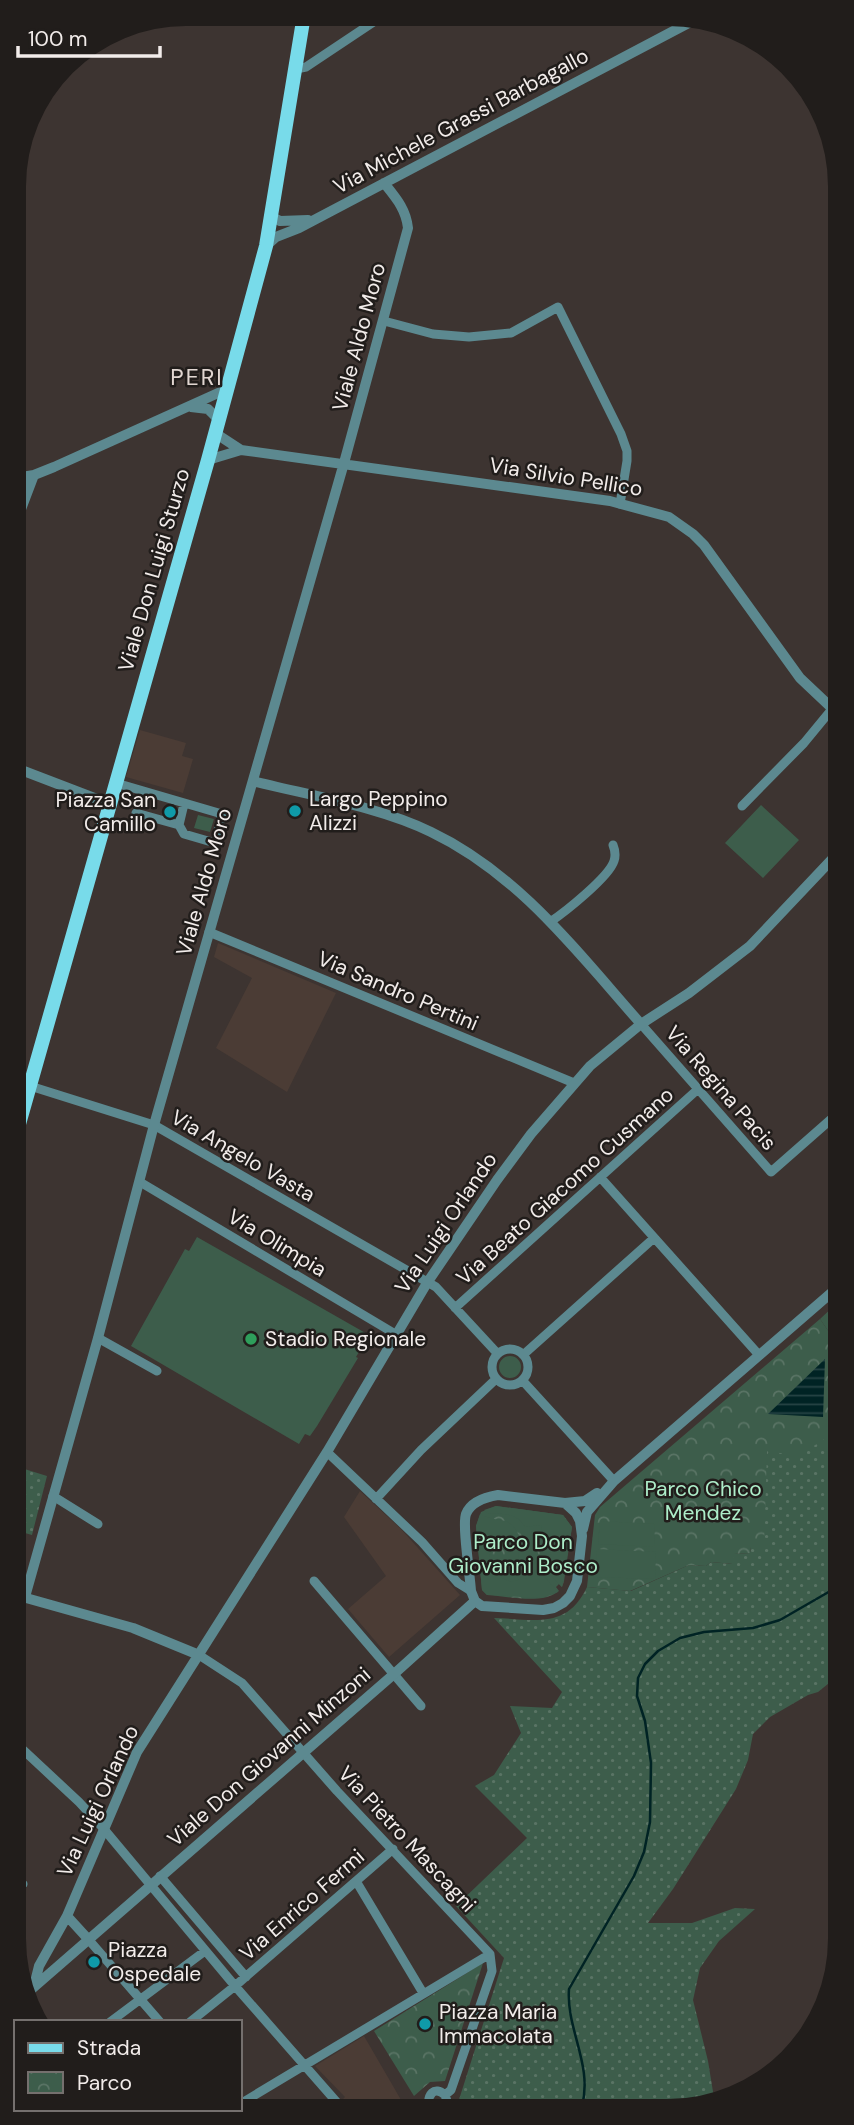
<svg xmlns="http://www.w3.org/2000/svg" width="854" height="2125" viewBox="0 0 854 2125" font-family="'DM Sans',sans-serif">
<defs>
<pattern id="grass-dots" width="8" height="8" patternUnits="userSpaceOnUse" patternTransform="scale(1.75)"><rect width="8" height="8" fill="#3d5d4b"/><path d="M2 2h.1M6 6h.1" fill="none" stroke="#5a7465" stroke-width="1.8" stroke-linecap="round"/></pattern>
<pattern id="park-crowns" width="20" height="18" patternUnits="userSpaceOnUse" patternTransform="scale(1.75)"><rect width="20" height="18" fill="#3d5d4b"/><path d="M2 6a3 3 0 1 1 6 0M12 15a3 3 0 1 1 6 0" fill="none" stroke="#5a7465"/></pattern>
<pattern id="water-rules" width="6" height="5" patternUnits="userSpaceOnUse" patternTransform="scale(1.75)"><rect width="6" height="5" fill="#002324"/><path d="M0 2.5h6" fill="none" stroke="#264344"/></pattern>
</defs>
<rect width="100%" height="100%" fill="#3d3431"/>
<path fill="#4b3c35" d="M140 730 186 743 182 756 193 759 183 793 126 777Z
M218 943 336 993 287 1092 216 1048 252 978 214 957Z
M360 1491 401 1529 460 1595 389 1657 348 1609 386 1576 344 1517Z
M364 2036 393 2086 405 2107H348L342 2100 345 2097 315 2066Z"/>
<path fill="url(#grass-dots)" d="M834 1306H838V1345L820 1319Z
M838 1366 839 1675 818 1692 808 1695 770 1717 753 1734 748 1760 736 1789 673 1889 648 1923H692L735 1908 755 1909 719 1941 700 1968 693 2000 708 2061 715 2104 457 2106 504 1958 456 1906 527 1838 475 1786 494 1775 521 1733 510 1706 552 1708 562 1692 494 1618C534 1619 567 1630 587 1587L631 1591 689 1565 706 1566 711 1562 732 1564 733 1554 750 1553 767 1450 834 1433Z
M18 1467 47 1476 32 1535 18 1531Z"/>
<path fill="url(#park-crowns)" d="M820 1319 838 1345 834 1433 798 1456 767 1451 764 1547H751L750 1553 734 1554 733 1564 711 1562 706 1566 689 1565 630 1591 587 1587 595 1515 600 1507Z
M496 1506 563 1515 572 1527 564 1581 562 1587 559 1584 556 1587 559 1591C542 1605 508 1596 487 1595L482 1590 476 1526 481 1512Z
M483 1963 445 2081 430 2082 414 2096 374 2031Z"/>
<path fill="#3d5d4b" d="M761 805 799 840 763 878 725 843Z
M198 815 214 819 210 832 194 828Z
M197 1237 369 1335 356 1357 358 1358 317 1426 310 1436 305 1434 299 1444 131 1346 185 1249 189 1251Z
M499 1367a11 11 0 1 1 22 0a11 11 0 1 1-22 0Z
M496 1506 563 1515 572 1527 562 1587 545 1570C560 1551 543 1544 541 1525L525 1527C516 1511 503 1515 487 1513L484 1510Z
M480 1514C498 1524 510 1514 519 1536L510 1553 494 1545 489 1557 502 1566 500 1573 502 1578 511 1582C521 1578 532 1579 541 1573L558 1592 542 1598 487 1595 482 1590 476 1526Z
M600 1521 655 1524 654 1547 598 1544Z
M518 1556a10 10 0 1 1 20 0a10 10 0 1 1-20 0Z
M597 1549 656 1552 655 1579 596 1577Z"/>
<path fill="url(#water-rules)" d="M825 1359 823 1417 768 1414Z"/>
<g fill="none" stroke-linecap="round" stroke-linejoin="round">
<path stroke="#002324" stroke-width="2.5" d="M582 2106C593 2065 566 2029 569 1989L634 1876 644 1852 650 1822 651 1763 645 1721 637 1696 638 1678 645 1664 658 1651 680 1638 704 1632 753 1628 780 1620 839 1586"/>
<path stroke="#5c8990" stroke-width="9" d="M296 69 306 67 384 15
M384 321 433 334 469 337 511 333 558 307 621 434 627 451V461L620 504
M116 783 222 814 215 843 184 834 179 825 136 813
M742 806 804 743 832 709
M179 825 184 804
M550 922C565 912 609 877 614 861 616 855 615 850 613 845
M209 932 574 1083
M641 1024 771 1172 837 1114
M30 1086 154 1125 436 1287 497 1353
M600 1177 759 1355
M140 1182 397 1335
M455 1308 697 1090
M98 1338 157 1371
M492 1367a18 18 0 1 1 36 0a18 18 0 1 1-36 0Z
M523 1355 654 1238
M522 1380 614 1481
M327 1452 422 1542 458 1583 471 1591
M53 1496 98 1524
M376 1499 421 1450 496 1379
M314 1581 421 1706
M199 1655 242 1683 337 1791 490 1954 492 1971 451 2090 445 2095C434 2085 427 2095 429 2107
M19 1746 79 1802 103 1828 235 1986 341 2107
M160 1876 246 1977
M356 1881 423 1993
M19 1887 23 1884
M88 1939 160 2022
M110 2022 205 1951
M190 2022 235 1986 393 1849
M240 2104 490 1954
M444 2106 447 2101 445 2095"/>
<path stroke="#5c8990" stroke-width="10" d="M272 217 280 221 308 220
M266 246 276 237 299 228 700 17
M191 407 208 409 219 420
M215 433 241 450
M208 460 241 450 610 501 669 517 693 534 704 545 800 678 836 712
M15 478 34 475 54 467 227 389
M15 525 34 475
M16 768 110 804
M253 781C308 795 381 807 431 832 519 874 578 953 641 1024
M498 1495 565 1503 576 1513 580 1521 582 1536 577 1581 570 1596 563 1603 554 1608 543 1610 482 1606 475 1601 471 1591C470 1575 462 1525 466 1514 471 1501 486 1497 498 1495Z
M565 1503 585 1501 597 1493
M583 1529 587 1512 614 1481 838 1287
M19 1596 133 1628 199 1655
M25 1597 98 1338 154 1125 344 463 408 228C406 209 396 198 384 183
M67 1916 88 1939
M34 1986 39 1966 67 1916 137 1752 327 1452 427 1283 497 1180 531 1134 590 1066 641 1024 689 993 750 946 836 855
M26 1994 394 1674 475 1601"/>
<path stroke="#78dbea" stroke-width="14" d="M17 1131 208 460 266 246 304 15"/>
</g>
<g fill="#0f9aa8" stroke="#211d1b" stroke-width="2.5">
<circle cx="295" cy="811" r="7"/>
<circle cx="170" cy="812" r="7"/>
<circle cx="94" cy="1962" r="7"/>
<circle cx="425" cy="2024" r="7"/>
</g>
<circle fill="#2e9e5b" stroke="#211d1b" stroke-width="2.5" cx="251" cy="1339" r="7"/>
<g text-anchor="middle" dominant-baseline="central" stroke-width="5" stroke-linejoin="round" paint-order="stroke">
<g font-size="21" fill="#f2ecea" stroke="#211d1b">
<text transform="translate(461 121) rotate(-28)">Via Michele Grassi Barbagallo</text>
<text transform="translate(359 337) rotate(-75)">Viale Aldo Moro</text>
<text transform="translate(566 477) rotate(9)">Via Silvio Pellico</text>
<text transform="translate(154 570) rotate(-74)">Viale Don Luigi Sturzo</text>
<text transform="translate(204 882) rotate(-74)">Viale Aldo Moro</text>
<text transform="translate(398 991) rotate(23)">Via Sandro Pertini</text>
<text transform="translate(721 1088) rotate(49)">Via Regina Pacis</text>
<text transform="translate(243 1156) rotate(30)">Via Angelo Vasta</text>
<text transform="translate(565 1186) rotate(-42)">Via Beato Giacomo Cusmano</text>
<text transform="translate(446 1223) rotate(-56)">Via Luigi Orlando</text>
<text transform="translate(277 1243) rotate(31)">Via Olimpia</text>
<text transform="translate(269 1757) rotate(-41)">Viale Don Giovanni Minzoni</text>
<text transform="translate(98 1801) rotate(-65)">Via Luigi Orlando</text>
<text transform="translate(407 1839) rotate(47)">Via Pietro Mascagni</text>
<text transform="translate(302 1905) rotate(-41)">Via Enrico Fermi</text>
</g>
<g font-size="21" fill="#f2ecea" stroke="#211d1b" text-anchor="start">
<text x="309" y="799">Largo Peppino<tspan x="309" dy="24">Alizzi</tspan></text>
<text x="156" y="800" text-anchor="end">Piazza San<tspan x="156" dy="24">Camillo</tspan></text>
<text x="265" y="1339">Stadio Regionale</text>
<text x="108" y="1950">Piazza<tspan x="108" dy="24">Ospedale</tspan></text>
<text x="439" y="2012">Piazza Maria<tspan x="439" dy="24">Immacolata</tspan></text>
</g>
<g font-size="21" fill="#adedc9" stroke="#211d1b">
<text x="703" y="1489">Parco Chico<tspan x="703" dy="24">Mendez</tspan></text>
<text x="523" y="1542">Parco Don<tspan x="523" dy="24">Giovanni Bosco</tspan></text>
</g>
<g font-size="23" letter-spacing="2" fill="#e1d6d1" stroke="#211d1b">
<text x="197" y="377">PERI</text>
</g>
</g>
<path d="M0 0H854V2125H0ZM186 26H668A160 160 0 0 1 828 186V1939A160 160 0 0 1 668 2099H186A160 160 0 0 1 26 1939V186A160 160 0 0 1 186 26Z" fill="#211d1b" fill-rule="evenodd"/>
<rect x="14" y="2020" width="228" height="91" fill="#211d1b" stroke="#75706e" stroke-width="2"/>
<rect x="28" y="2043" width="35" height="10" fill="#78dbea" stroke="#75706e" stroke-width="2"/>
<text x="77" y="2055" font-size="21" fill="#f2ecea">Strada</text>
<rect x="28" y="2072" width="35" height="21" fill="url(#park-crowns)" stroke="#75706e" stroke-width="2"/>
<text x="77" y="2090" font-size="21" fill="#f2ecea">Parco</text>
<path d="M18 46v10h142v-10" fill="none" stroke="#f2ecea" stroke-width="3.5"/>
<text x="28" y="46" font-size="21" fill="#f2ecea" stroke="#211d1b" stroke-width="5" paint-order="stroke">100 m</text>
</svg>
